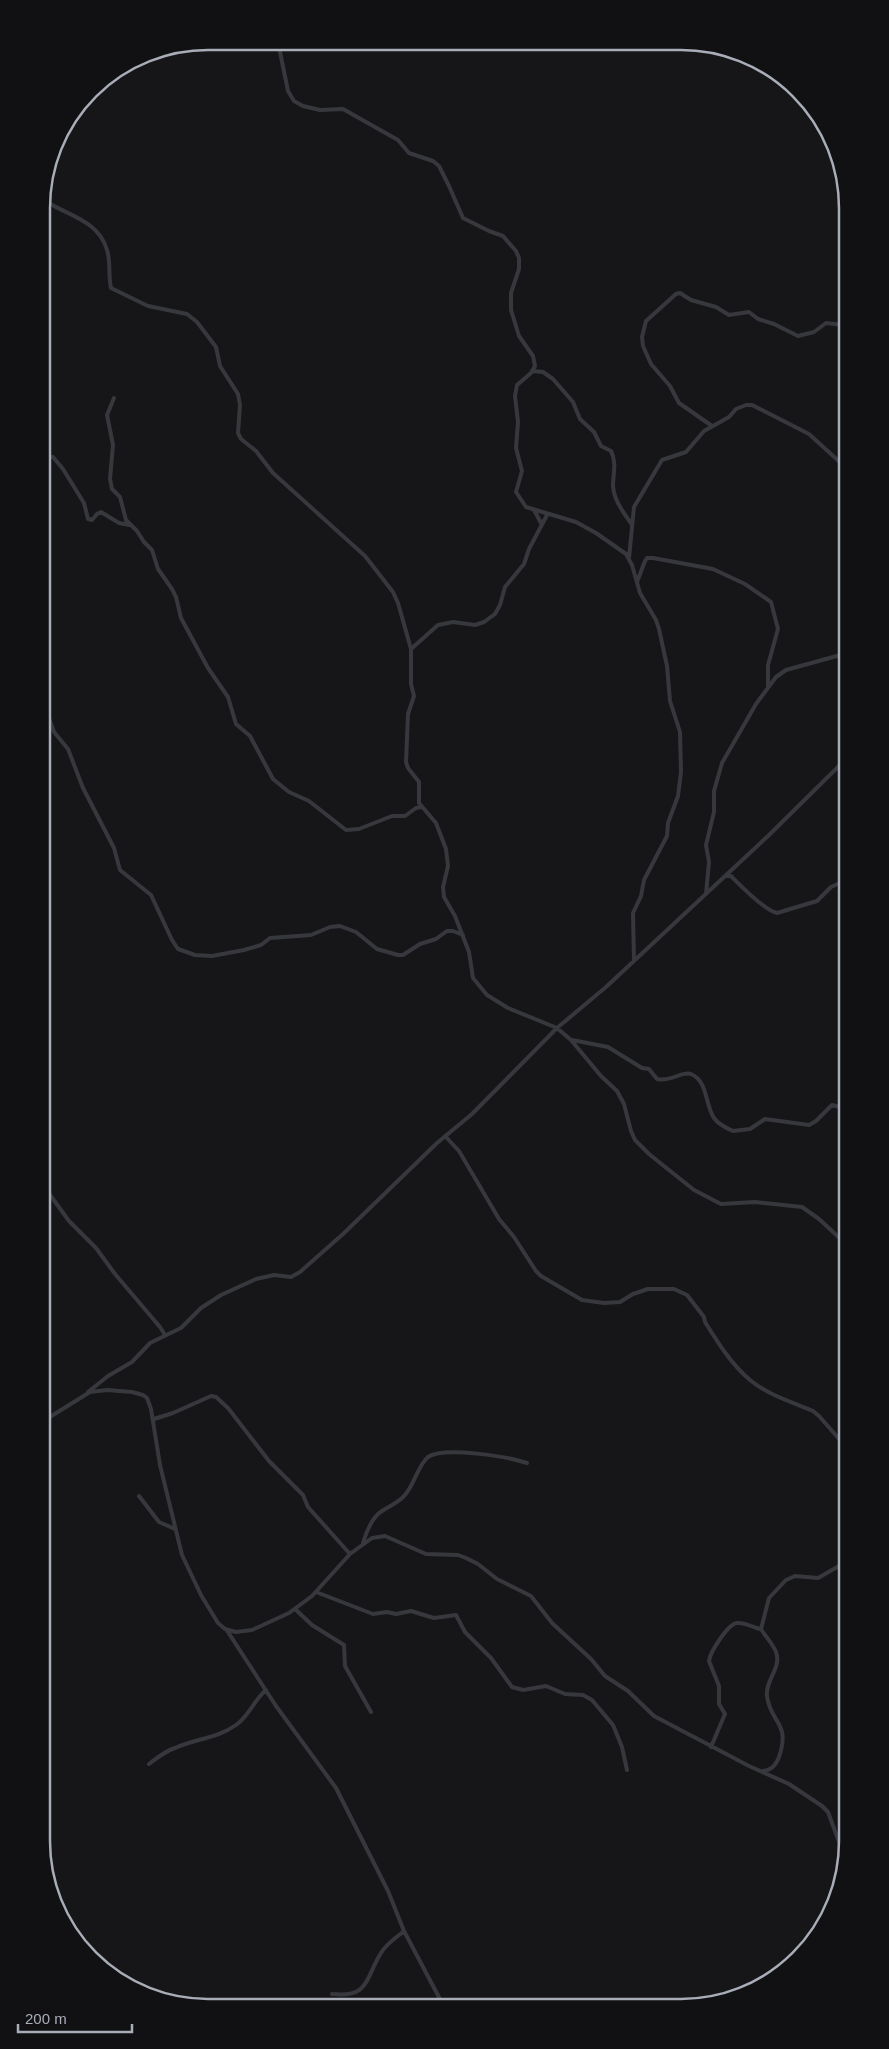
<svg xmlns="http://www.w3.org/2000/svg" width="889" height="2049" viewBox="0 0 889 2049" font-family="Arial,sans-serif">
<rect width="100%" height="100%" fill="#161618"/>
<g fill="none" stroke-linecap="round" stroke-linejoin="round">
<path stroke="#37383d" stroke-width="4" d="M278 42 288 91 294 101 303 106 320 110 343 109 398 140 409 153 433 161 439 166 449 186 463 218 489 231 503 236 516 251 519 258V269L511 293V310L519 336 533 356 535 366 531 373 517 385 515 396 518 422 516 448 522 471 516 492 526 507 576 522 596 533 626 554 632 565 640 593 656 620 659 629 667 666 670 701 680 732 681 772 678 796 668 823 667 836 644 880 641 896 633 913 634 961
M42 199C65 215 98 219 107 250 111 262 108 275 111 288L148 306 187 314 197 322 216 347 220 366 238 394 240 405 238 433 241 439 256 451 273 473 365 556 393 592 398 603 411 649V684L414 696 408 714 406 762 408 768 419 782V803L436 823 446 849 448 866 443 887 444 897 455 916 469 952 473 978 487 995 508 1008 557 1028 571 1040 601 1076 617 1091 624 1104 631 1131 635 1140 649 1154 694 1190 721 1204 755 1202 802 1207 819 1219 846 1244
M533 371 543 372 553 379 573 402 580 419 594 432 601 446 611 451C617 463 613 474 613 486 614 501 624 513 632 525
M114 398 107 415 113 445 110 479 112 489 120 497 126 520 137 531 144 542 152 550 158 569 172 589 176 597 181 618 208 668 228 697 236 724 250 736 273 779 289 792 309 801 346 830 359 829 392 816H405L416 808 421 807
M712 426 679 403 670 386 651 364 643 346 642 337 646 321 676 294 680 293 691 300 716 307 729 315 749 312 758 319 774 324 798 336 814 332 826 323 843 325
M42 457H53L63 469 84 503 88 519 92 520 97 514 101 512 119 523 129 525
M534 510 541 523
M629 558 634 507 662 460 686 452 704 431 729 417 736 409 746 405H752L809 434 843 465
M637 582 645 561 647 558H653L713 569 745 584 771 602 778 629 768 665V687
M411 649 438 625 453 622 475 625 484 622 495 614 500 605 505 587 524 564 529 549 547 515
M43 706 47 713 54 732 68 749 83 788 114 848 120 870 151 895 172 940 178 949 195 955 212 956 244 950 261 945 270 938 311 935 330 927 340 926 356 932 377 949 398 955H403L420 944 436 939 447 931H453L463 935
M725 876H731C741 886 764 910 777 913L817 901 831 887 844 881
M706 894 709 862 706 845 714 812V791L722 763 756 704 776 677 786 670 844 654
M572 1040 608 1047 642 1068 649 1069 657 1079C671 1082 682 1071 691 1074 708 1081 705 1105 714 1118 718 1124 726 1128 733 1131L750 1129 765 1119 809 1125 816 1121 832 1105 845 1108
M445 1136 459 1151 499 1219 514 1237 536 1271 541 1276 582 1300 604 1303 620 1302 633 1294 648 1289H674L687 1295 704 1317 705 1322C718 1343 732 1365 750 1380 768 1395 792 1402 813 1411L819 1416 840 1440 846 1463
M45 1188 69 1221 96 1248 115 1274 160 1327 165 1335
M88 1392 108 1376 132 1362 150 1343 181 1328 201 1308 221 1295 256 1279 274 1275 291 1277 300 1272 343 1234 437 1143 472 1114 557 1028 606 987 768 836 844 761
M154 1419 173 1413 211 1396 216 1397 228 1408 269 1461 303 1495 308 1507 350 1554
M45 1420 90 1392 107 1390 132 1392 143 1395 147 1398 151 1409 160 1465 182 1555 201 1595 218 1623 225 1629 236 1632 252 1630 289 1613 312 1596 350 1554 372 1538 385 1536 426 1554 458 1555 466 1558 478 1564 497 1579 531 1596 552 1623 591 1659 605 1676 628 1691 654 1716 749 1766 789 1784 822 1806 828 1812 839 1842 847 1854
M139 1496 159 1522 175 1529
M846 1513 843 1520 846 1526
M363 1543C366 1533 372 1517 382 1511 389 1506 398 1503 404 1496 414 1486 418 1465 428 1457 444 1446 509 1457 527 1463
M316 1592 373 1614 387 1612 396 1614 411 1611 434 1618 456 1615 465 1632 491 1658 512 1687 523 1690 546 1686 565 1694 583 1695 592 1700 613 1725 622 1747 627 1770
M295 1609 312 1625 344 1645 345 1666 371 1712
M226 1629 276 1706 336 1788 388 1891 404 1931 442 2003
M761 1629C765 1636 773 1644 776 1652 782 1668 765 1680 767 1696 770 1723 791 1722 779 1757 776 1765 772 1770 763 1771
M711 1747 725 1714 719 1704V1686L709 1661C710 1652 728 1624 737 1623 745 1622 754 1628 761 1629L769 1598 786 1580 795 1576 818 1578 839 1566 846 1559
M149 1764C157 1758 165 1751 175 1748 195 1739 218 1738 236 1725 249 1716 254 1700 266 1690
M332 1994C370 1998 365 1978 381 1953 386 1944 396 1938 404 1931"/>
</g>
<path d="M0 0H889V2049H0ZM208 50H681A158 158 0 0 1 839 208V1841A158 158 0 0 1 681 1999H208A158 158 0 0 1 50 1841V208A158 158 0 0 1 208 50Z" fill="#111113" fill-rule="evenodd"/>
<path fill="none" stroke="#a8adb8" stroke-width="2.5" d="M208 50H681A158 158 0 0 1 839 208V1841A158 158 0 0 1 681 1999H208A158 158 0 0 1 50 1841V208A158 158 0 0 1 208 50Z"/>
<path d="M18 2024v8h114v-8" fill="none" stroke="#a8adb8" stroke-width="2.5"/>
<text x="25" y="2024" font-size="15" fill="#a8adb8" stroke="#111113" stroke-width="4" paint-order="stroke">200 m</text>
</svg>
